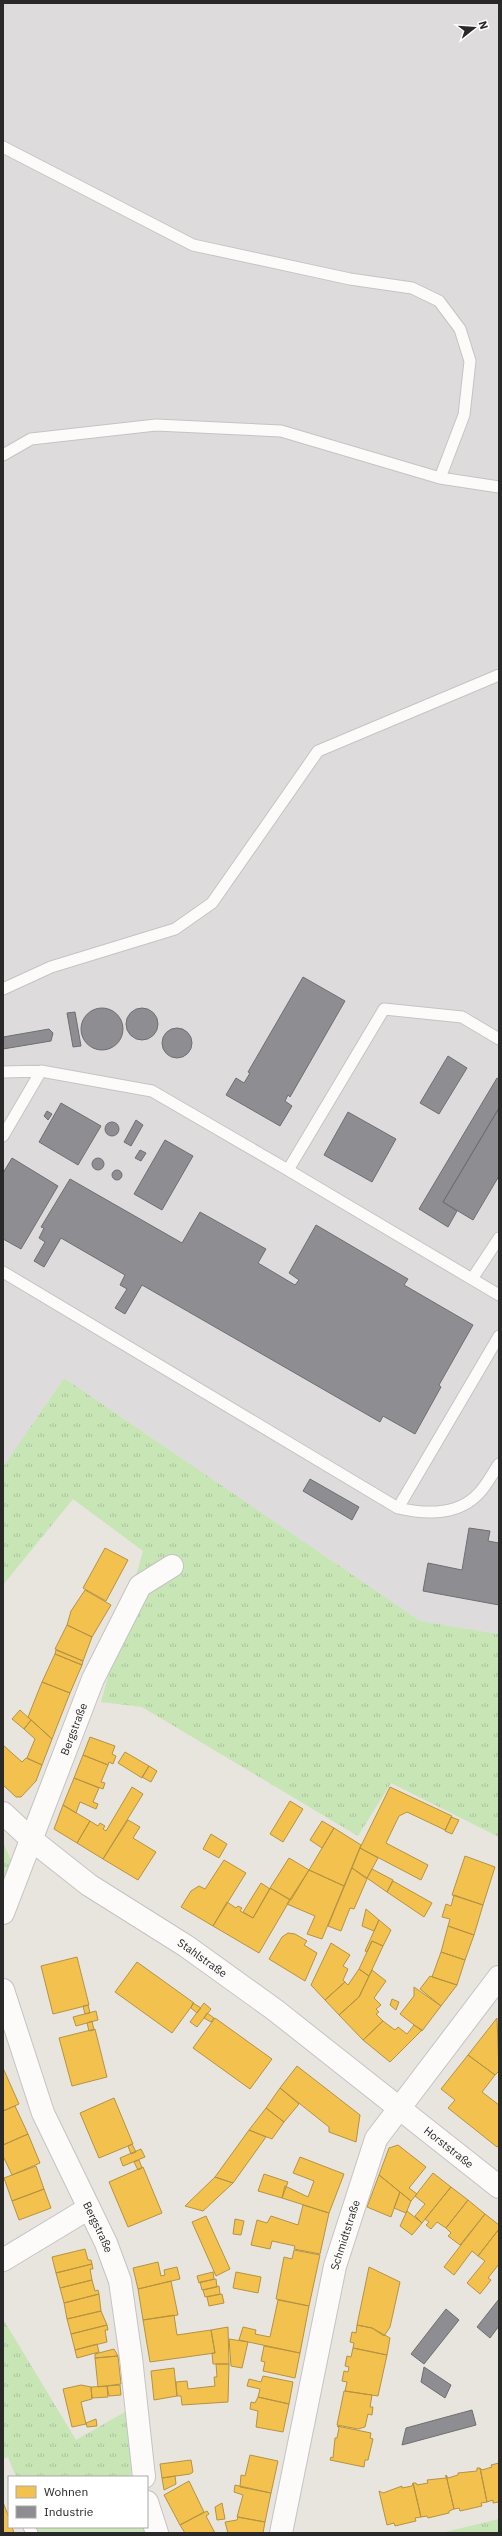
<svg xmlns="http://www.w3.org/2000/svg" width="502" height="2536" viewBox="0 0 502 2536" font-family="'IBM Plex Sans',sans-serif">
<defs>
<pattern id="park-tufts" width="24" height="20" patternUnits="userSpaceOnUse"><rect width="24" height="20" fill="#c7e5b5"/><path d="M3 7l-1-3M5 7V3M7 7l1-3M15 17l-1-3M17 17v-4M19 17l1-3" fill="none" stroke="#abc49c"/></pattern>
</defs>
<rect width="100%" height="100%" fill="#e8e4de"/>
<path fill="#dedbdd" d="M3 3H499V1634L420 1621 64 1378 3 1467Z"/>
<path fill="url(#park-tufts)" d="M64 1378 420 1621 499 1634V1837L391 1783 358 1836 142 1707 101 1702 143 1551 73 1499 3 1585V1467Z
M3 1843 12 1862 3 1890Z
M3 2319 76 2440 130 2409 131 2477H16L8 2457 3 2459Z
M499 2519V2533H441Z
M35 2527H143L145 2533H38Z"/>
<path fill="#f2c14e" stroke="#b69343" d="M105 1548 128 1560 106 1601 83 1588Z
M85 1590 111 1605 92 1637 67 1625 71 1611Z
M67 1625 92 1637 83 1661 55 1649Z
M56 1650 83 1661 82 1665 55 1654Z
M55 1654 82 1665 70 1693 42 1682Z
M42 1682 70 1693 52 1739 28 1717Z
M20 1710 31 1720 24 1729 12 1719Z
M31 1720 52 1739 42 1765 27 1758 35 1739 24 1729Z
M90 1737 115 1746 112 1754 116 1756 113 1764 109 1762 108 1765 83 1755Z
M3 1745 22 1762 26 1758 42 1765 36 1781 21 1797H16L3 1785Z
M125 1752 149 1766 142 1778 118 1763Z
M83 1755 108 1765 101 1782 105 1783 103 1789 74 1778Z
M149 1766 157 1771 151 1782 142 1777Z
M74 1778 99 1788 93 1802 98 1804 96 1809 80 1802 76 1813 63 1805Z
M132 1787 143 1794 103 1859 77 1843 90 1821 98 1826 100 1823 105 1826 103 1829 106 1831Z
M390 1787 452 1816 445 1830 407 1812 399 1816 386 1843 428 1865 421 1880 360 1848Z
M290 1801 303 1809 283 1842 270 1834Z
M63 1805 90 1821 77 1843 54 1829Z
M451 1817 459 1820 452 1834 445 1831Z
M128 1820 140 1827 133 1838 156 1852 138 1880 103 1859Z
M322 1821 334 1828 322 1848 310 1840Z
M334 1828 361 1845 344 1886 309 1870Z
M211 1834 227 1844 219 1858 203 1849Z
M360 1848 378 1858 367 1878 352 1868Z
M465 1856 495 1867 483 1905 452 1895Z
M289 1858 309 1870 291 1900 270 1888Z
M224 1860 246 1873 213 1926 181 1907 191 1891 199 1886 205 1889Z
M352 1868 367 1879 354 1909 350 1908 341 1931 328 1926Z
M372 1869 393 1880 387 1892 367 1878Z
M309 1870 344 1886 322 1939 307 1934 315 1916 287 1904Z
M393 1881 432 1903 424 1917 387 1892Z
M261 1883 270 1889 253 1918 243 1912Z
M270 1888 290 1900 259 1953 213 1926 227 1902 236 1908 238 1906 242 1908 240 1911 253 1918Z
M454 1895 483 1905 474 1935 448 1926 450 1919 442 1917 446 1904 451 1906Z
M366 1909 379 1920 374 1931 362 1926Z
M379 1920 391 1930 383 1946 372 1941 367 1952 365 1951Z
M448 1926 474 1935 465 1960 441 1952Z
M288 1933 295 1934 307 1941 304 1945 317 1953 305 1981 269 1959 282 1937Z
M372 1941 383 1946 369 1976 359 1969Z
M331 1943 350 1955 343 1966 348 1969 343 1980 345 1982 325 2000 311 1985Z
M441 1952 465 1960 457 1985 432 1977Z
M77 1957 89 2005 53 2014 41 1966Z
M137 1962 194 2003 172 2033 115 1992Z
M359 1969 369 1976 359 1997 339 2015 325 2000 345 1982 348 1985Z
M372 1970 386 1981 374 1998 381 2005 376 2009 379 2012 376 2014 383 2021 363 2040 339 2015 359 1997Z
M430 1976 457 1985 441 2006 420 1989Z
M414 1987 441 2006 422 2031 400 2014 414 1996Z
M392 1999 399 2002 396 2010 390 2005Z
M193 2003 201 2008 197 2013 191 2008Z
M204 2003 211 2009 197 2027 190 2022Z
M88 2005 90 2013 85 2014 83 2006Z
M96 2011 98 2020 76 2026 73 2017Z
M207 2013 214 2018 211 2022 204 2018Z
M215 2018 272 2059 250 2089 193 2048Z
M497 2018 499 2071 495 2075 468 2055Z
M92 2021 94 2030 89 2031 87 2023Z
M383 2021 395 2030 398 2027 407 2034 414 2025 422 2030 390 2062 363 2040Z
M95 2029 107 2077 72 2086 59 2038Z
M468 2055 495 2075 482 2092 499 2105V2145L497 2147 448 2108 455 2100 441 2089Z
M297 2066 360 2115 356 2142 329 2132V2127L280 2088Z
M3 2068 19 2104 3 2111Z
M280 2088 299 2104 284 2122 266 2108Z
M114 2098 133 2144 99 2158 80 2113Z
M15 2106 28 2134 3 2145V2111Z
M266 2108 284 2122 272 2139 249 2130Z
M249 2130 266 2137 233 2183 215 2177Z
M28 2134 40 2163 12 2175 3 2156V2145Z
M132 2144 136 2152 131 2154 128 2146Z
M398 2145 426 2167 409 2188 417 2194 411 2201 379 2175 389 2148Z
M141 2149 145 2157 123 2166 120 2158Z
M300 2157 344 2174 329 2213 282 2198 285 2186 308 2197 314 2181 293 2173Z
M139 2160 142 2168 138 2170 134 2162Z
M36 2166 44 2189 12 2201 4 2178Z
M143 2167 162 2213 128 2227 109 2182Z
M433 2173 451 2187 422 2223 415 2216 425 2204 415 2196Z
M264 2174 288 2182 282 2198 258 2191Z
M379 2175 400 2192 391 2217 367 2207Z
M215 2177 233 2183 203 2211 185 2206Z
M451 2187 468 2200 446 2228 437 2222 431 2229 426 2225 429 2222 425 2219Z
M44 2189 51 2208 19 2220 12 2201Z
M400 2192 411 2201 406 2213 394 2208Z
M468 2200 485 2214 460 2245 448 2236 451 2233 446 2228Z
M303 2205 329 2213 320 2254 294 2249 295 2246 272 2241 270 2249 251 2245 257 2220 267 2223 271 2216 298 2225Z
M407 2211 422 2223 412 2235 400 2226Z
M485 2214 499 2225V2229L478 2256 472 2251 454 2275 444 2267Z
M206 2216 230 2269 216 2276 192 2222Z
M235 2219 244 2221 241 2235 233 2234Z
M499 2229V2264L488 2278 491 2280 480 2294 467 2283 485 2261 478 2256Z
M85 2249 88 2260H91L92 2264 56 2273 52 2257Z
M294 2250 320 2255 309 2306 276 2299 284 2257 292 2259Z
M158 2262 161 2276 165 2275 164 2270 177 2267 180 2279 138 2289 133 2268Z
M92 2264 93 2269H90L92 2280 60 2288 56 2273Z
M369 2267 400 2282 390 2327 384 2336 372 2328 357 2325Z
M213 2272 214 2279 199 2283 197 2276Z
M236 2272 261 2277 258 2293 233 2288Z
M216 2279 217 2287 202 2290 200 2282Z
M92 2280 95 2291 98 2290 99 2294 64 2303 60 2288Z
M171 2281 178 2315 143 2320 138 2289Z
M219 2286 220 2294 205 2297 203 2290Z
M99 2294 101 2311 67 2319 64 2303Z
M222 2294 224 2303 209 2306 207 2297Z
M278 2300 309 2306 300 2353 239 2340 243 2327 256 2330 255 2334 270 2337Z
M101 2311 107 2325 71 2334 67 2319Z
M174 2315 177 2335 211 2330 215 2353 150 2362 143 2320Z
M107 2325 108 2330H105L107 2342 75 2350 71 2334Z
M357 2325 372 2328 390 2338 387 2355 353 2348 354 2343 350 2342 352 2332 356 2333Z
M228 2327 229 2364H213L212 2353H215L211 2330Z
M229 2339 248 2342 242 2368 231 2366Z
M97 2344 99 2352 77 2358 75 2350Z
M264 2346 300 2353 295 2378 263 2371 265 2362 261 2361Z
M353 2348 387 2355 378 2396 345 2391 347 2382 342 2381 344 2371 348 2372 349 2367 345 2366 347 2356 351 2357Z
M114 2349 118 2356 95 2358V2354Z
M118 2356 121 2384 98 2387 95 2358Z
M216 2364H229L228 2402 182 2405 181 2396H177L176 2382 187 2381 188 2389 215 2386 214 2377H217Z
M174 2368 177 2396 154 2400 151 2371Z
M263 2376 293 2382 289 2404 258 2397 260 2389 247 2386 249 2379 261 2382Z
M81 2385 91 2387 92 2399 81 2402 86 2424 72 2427 63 2389Z
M120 2385 121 2395 109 2396 107 2386Z
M107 2386 108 2397 92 2398 91 2387Z
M344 2391 372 2395 370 2407H373L372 2415 368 2414 365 2427 358 2429 337 2425Z
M258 2397 289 2404 283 2432 256 2427 258 2411 250 2409 251 2402 255 2403Z
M96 2419 97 2426 87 2427 86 2423Z
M337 2426 371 2433 370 2438 373 2439 368 2460H365L364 2467 330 2460 331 2457 333 2458 335 2438H337L339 2428Z
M250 2455 278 2461 271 2493 240 2487 241 2475 245 2476Z
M191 2460 193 2472 190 2474 162 2478 160 2464Z
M499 2463V2502L493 2503V2500L487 2502 480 2468 482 2470 492 2467 491 2465Z
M477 2468H480L487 2502 481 2503 482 2506 460 2511 459 2508 454 2509 446 2475 448 2478 458 2475V2473L477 2471Z
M446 2475 454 2509 449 2511V2513L428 2518 427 2516 421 2517 413 2483H416L417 2485 428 2483 427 2480 446 2478Z
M175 2476 176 2484 164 2490 162 2478Z
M189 2481 204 2512 180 2525 164 2495Z
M413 2483 421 2517 415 2518 416 2521 395 2526 394 2523 387 2525 379 2491 383 2493 402 2486V2488L412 2486Z
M235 2485 271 2493 265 2522 237 2517 243 2495 234 2492Z
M3 2502 9 2518V2527H12L14 2533H3Z
M222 2503 225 2519 217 2520 215 2507Z
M207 2511 209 2514 206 2516 215 2533H185L180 2525Z
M238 2517 265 2522 263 2533H228L225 2522 237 2520Z"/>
<path fill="#8d8d92" stroke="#6f6f72" d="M303 977 345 1001 290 1097 288 1095 285 1101 292 1106 280 1126 226 1095 236 1078 244 1083 250 1073 248 1072Z
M81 1029a21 21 0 1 1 42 0a21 21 0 1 1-42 0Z
M126 1024a16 16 0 1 1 32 0a16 16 0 1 1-32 0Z
M75 1012 81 1046 73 1047 67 1013Z
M162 1043a15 15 0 1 1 30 0a15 15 0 1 1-30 0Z
M49 1029 53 1033 51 1041 3 1049V1037Z
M448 1056 467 1068 439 1114 420 1103Z
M497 1078 499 1079V1108L443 1202 457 1211 448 1227 419 1209Z
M61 1103 101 1126 78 1165 39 1142Z
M499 1108V1176L473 1220 443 1202Z
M47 1111 52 1114 48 1120 44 1116Z
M348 1112 396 1139 372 1182 324 1155Z
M136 1120 143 1125 131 1146 124 1142Z
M105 1129a7 7 0 1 1 14 0a7 7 0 1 1-14 0Z
M165 1140 193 1156 162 1210 134 1194Z
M140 1150 146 1153 141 1161 135 1158Z
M92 1164a6 6 0 1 1 12 0a6 6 0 1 1-12 0Z
M12 1158 58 1186 21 1249 3 1239V1173Z
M112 1175a5 5 0 1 1 10 0a5 5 0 1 1-10 0Z
M70 1179 182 1243 200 1212 266 1249 258 1263 295 1285 299 1280 289 1273 316 1225 408 1279 404 1285 473 1325 439 1385 441 1387 415 1434 383 1416 380 1422 142 1285 125 1314 115 1308 127 1289 120 1285 125 1275 61 1238 44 1267 34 1261 45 1242 39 1238 44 1228 41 1227Z
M310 1479 359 1507 352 1520 303 1491Z
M469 1528 490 1531 488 1541 499 1543V1605L423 1591 428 1563 462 1570Z
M499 2299V2326L490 2338 477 2327Z
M446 2309 459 2320 424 2364 411 2354Z
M424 2367 451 2385 445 2398 421 2382Z
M472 2410 476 2425 402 2445 406 2428Z"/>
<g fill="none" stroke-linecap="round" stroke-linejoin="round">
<g stroke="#c5c3c4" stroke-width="13">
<path id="lane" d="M3 147 193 245 350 279 412 288 439 301 460 329 470 361 464 415 440 478
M3 455 31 439 156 425 281 431 440 478 499 487
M3 989 51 967 175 929 212 903 318 751 499 675
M3 1072 41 1071
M3 1136 41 1071 152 1091 288 1170
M499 1238 472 1279 499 1295
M3 1272 398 1508 499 1336
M472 1279 288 1170 384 1009 462 1017 499 1039
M398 1508C424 1514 454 1516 475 1497 485 1489 492 1474 499 1464
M29 2527 32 2533"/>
</g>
<g stroke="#c5c3c4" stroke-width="24">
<g id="street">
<path id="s1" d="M3 1913 93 1679 140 1586 172 1566"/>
<path id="s2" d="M3 1990 43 2113 106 2243 120 2281 131 2358 144 2477"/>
<path d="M3 2260 89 2208"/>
<path d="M147 2502 157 2533"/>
<path id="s3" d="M281 2533 335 2266 376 2139 499 1977"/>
</g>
</g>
<g stroke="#c5c3c4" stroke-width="24">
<g id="secondary">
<path id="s4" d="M3 1813 32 1840 89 1885 186 1946 275 2010 499 2187"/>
</g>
</g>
<use href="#lane" stroke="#fcfbfa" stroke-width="11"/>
<use href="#street" stroke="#fcfbfa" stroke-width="22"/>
<use href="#secondary" stroke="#fcfbfa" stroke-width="22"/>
</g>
<g text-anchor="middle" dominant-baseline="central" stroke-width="4" stroke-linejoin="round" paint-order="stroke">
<g font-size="11" fill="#292929" stroke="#fff">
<text stroke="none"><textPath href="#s1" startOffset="197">Bergstraße</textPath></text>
<text stroke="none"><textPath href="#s4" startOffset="247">Stahlstraße</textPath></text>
<text stroke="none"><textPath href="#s4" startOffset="558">Horststraße</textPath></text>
<text stroke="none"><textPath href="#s2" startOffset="256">Bergstraße</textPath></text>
<text stroke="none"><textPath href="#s3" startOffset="305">Schmidtstraße</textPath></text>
</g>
</g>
<rect width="502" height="2536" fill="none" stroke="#292929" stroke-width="8"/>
<rect x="8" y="2476" width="140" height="52" fill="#ffffff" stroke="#a9a9a9"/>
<rect x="16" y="2486" width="20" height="12" fill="#f2c14e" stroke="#a9a9a9"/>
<text x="44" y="2496" font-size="12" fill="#292929">Wohnen</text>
<rect x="16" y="2506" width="20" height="12" fill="#8d8d92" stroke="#a9a9a9"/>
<text x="44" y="2516" font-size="12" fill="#292929">Industrie</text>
<g transform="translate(474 28) rotate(73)" stroke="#ffffff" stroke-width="3" paint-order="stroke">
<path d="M0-3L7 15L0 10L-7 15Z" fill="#292929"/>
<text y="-6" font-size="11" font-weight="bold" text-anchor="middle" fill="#292929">N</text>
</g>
</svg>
